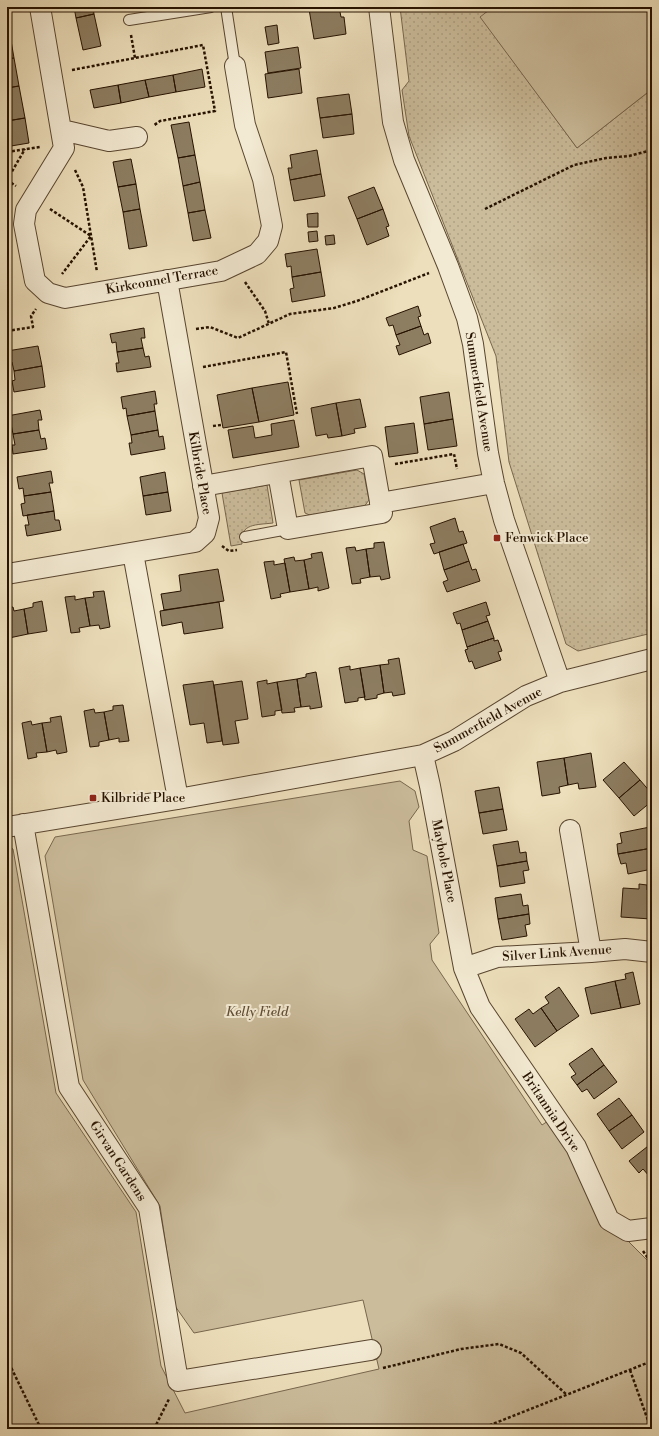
<svg xmlns="http://www.w3.org/2000/svg" width="659" height="1436" viewBox="0 0 659 1436" font-family="'Libre Bodoni',serif">
<defs>
<pattern id="grass-dots" width="8" height="8" patternUnits="userSpaceOnUse"><rect width="8" height="8" fill="#cbbc9b"/><path d="M2 2h.1M6 6h.1" fill="none" stroke="#aea184" stroke-width="1.8" stroke-linecap="round"/></pattern>
</defs>
<rect width="100%" height="100%" fill="#eddfbb"/>
<filter id="stains"><feTurbulence type="fractalNoise" baseFrequency=".005" numOctaves="4"/><feColorMatrix values="0 0 0 0 .2 0 0 0 0 .09 0 0 0 0 .02 0 0 0 .5 -.17"/></filter>
<radialGradient id="worn" r=".72"><stop offset=".6" stop-color="#630" stop-opacity="0"/><stop offset="1" stop-color="#630" stop-opacity=".3"/></radialGradient>
<path fill="url(#grass-dots)" stroke="#78674e" d="M400 7H493L481 17 577 148 652 89V633L578 651 566 644 509 462 496 356 409 136 402 90 409 81Z
M357 470 364 474 369 500 363 508 312 516 305 513 299 480Z
M267 485 273 523C257 525 239 523 242 544L231 546 222 493Z"/>
<path fill="#cbbc9b" stroke="#78674e" d="M493 7H652V89L577 148 480 17Z
M400 781 415 791 419 807 409 821 413 850 427 856 439 933 430 944 432 960 542 1125 548 1121 627 1240 652 1265V1429H7V846L13 849 56 1093 136 1212 161 1366 185 1413 379 1369 363 1300 194 1333 175 1306 160 1206 83 1080 45 856 55 837Z"/>
<path fill="#8d7d61" stroke="#261200" d="M74 7H93L94 14 76 18Z
M321 7H339L341 17H344L346 34 314 39 309 9Z
M94 14 101 46 83 50 76 18Z
M7 23H8L14 58 7 59Z
M277 25 279 43 268 45 265 27Z
M298 47 301 68 268 73 265 52Z
M14 58 19 86 7 88V59Z
M202 69 205 87 176 92 173 75Z
M299 69 302 93 268 98 265 74Z
M173 75 176 92 149 97 145 80Z
M145 80 149 97 121 103 118 85Z
M118 85 121 103 94 108 90 90Z
M19 86 25 118 7 121V88Z
M349 94 352 114 320 118 317 98Z
M352 114 354 134 323 138 320 118Z
M25 118 29 143 11 146 7 121Z
M189 122 195 155 178 158 171 125Z
M317 150 321 174 290 180 288 168H292L290 155Z
M195 155 200 182 183 186 178 158Z
M131 159 136 184 118 187 113 162Z
M321 174 325 196 294 201 290 180Z
M200 182 205 210 188 213 183 186Z
M136 184 140 209 123 212 118 187Z
M374 187 383 209 357 219 348 197Z
M140 209 147 246 129 249 123 212Z
M383 209 389 226 386 227 389 236 367 245 357 219Z
M205 210 211 238 193 241 188 213Z
M318 213V227H308L307 214Z
M317 231 318 241 309 242 308 232Z
M334 235 335 244 326 245 325 236Z
M317 249 321 272 292 277 291 266 287 267 285 254Z
M321 272 325 296 292 302 290 289 294 288 292 277Z
M418 306 421 316 418 317 421 326 396 335 393 325 389 326 386 318Z
M421 326 424 335 428 333 431 343 399 355 396 346 400 345 396 335Z
M144 328 145 338H141L143 348 117 352 116 342 112 343 110 334Z
M38 346 42 366 14 371 12 362 9 363 7 351Z
M143 348 145 357 149 356 151 367 117 372 116 363H119L117 352Z
M42 366 45 387 14 392 12 381 15 380 14 371Z
M288 382 294 415 259 422 252 388Z
M252 388 259 422 223 428 217 395Z
M155 391 157 404H154L155 411 127 416 126 408 123 409 121 397Z
M449 392 453 419 424 424 420 397Z
M360 399 366 427 354 429 355 433 342 436 336 403Z
M336 403 342 436 328 438 327 434 316 436 311 408Z
M40 410 42 420H38L39 430 13 434 11 424 8 425 7 416Z
M155 411 158 430 131 435 127 416Z
M453 419 457 446 428 450 424 424Z
M294 420 299 447 233 458 228 430 253 426 255 438 272 435 271 424Z
M414 423 418 453 389 457 385 427Z
M39 430 41 439 45 438 47 449 13 454 12 445H15L13 434Z
M158 430 159 437 163 436 165 449 131 455 129 443H132L131 435Z
M51 471 53 483H49L51 492 24 496 23 488 19 489 17 477Z
M165 472 168 492 143 496 140 477Z
M51 492 54 511 23 516 21 504 25 503 24 496Z
M168 492 171 511 146 515 143 496Z
M54 511 55 520H59L61 530 27 536 25 525H29L27 515Z
M455 518 459 532 463 531 467 543 434 554 430 544 435 543 430 527Z
M384 542 390 578 381 580 380 576 370 577 366 549 374 548V543Z
M463 544 469 561 444 570 439 552Z
M355 547 356 551 366 549 370 577 360 579 361 583 352 584 346 548Z
M322 552 329 588 318 591V587L309 589 304 560 312 558 311 554Z
M294 557 295 561 304 560 309 589 290 592 284 559Z
M274 561V565L285 563 290 592 280 594 281 597 271 599 264 562Z
M469 561 472 570 476 569 480 581 447 592 443 582 448 580 444 570Z
M218 569 224 601 164 610 161 594 181 591 179 575Z
M104 591 110 627 100 629 99 625 90 626 85 598 94 597 93 592Z
M75 596V600L85 598 90 626 79 628 80 632 71 633 65 597Z
M42 601 47 631 28 634 24 609 33 607V603Z
M219 602 223 628 184 634 182 622 162 626 160 611Z
M486 602 490 615 486 616 488 621 462 630 460 623 457 624 453 613Z
M13 607 14 611 24 609 28 634 9 638 7 625V608Z
M488 621 494 638 467 647 462 630Z
M494 638V641L498 640 502 651 498 652 501 660 475 669 472 661 469 662 465 650 468 649 467 647Z
M399 658 405 694 393 696 392 692 384 693 380 665 389 664 388 660Z
M380 665 384 693 377 695V698L365 700 360 668Z
M350 666V670L360 668 365 697 358 698V701L345 703 339 668Z
M316 672 322 707 310 709V706L301 707 297 679 306 677V674Z
M297 679 301 707 294 708 295 712 282 713 277 682Z
M267 680V684L277 682 282 710 275 711V715L262 717 257 682Z
M213 681 222 741 207 743 204 723 190 725 183 685Z
M242 681 248 719 235 721 239 743 223 745 214 685Z
M123 705 129 741 119 742V738L109 740 104 712 113 710V706Z
M94 709 95 713 104 712 109 740 99 742V746L90 747 84 711Z
M61 716 67 752 57 754 56 750 47 752 42 723 51 722 50 718Z
M31 721 32 725 42 723 47 752 36 753 37 757 28 759 22 723Z
M591 753 596 787 579 789 578 783 568 785 564 758Z
M564 758 568 785 559 787 560 793 542 796 537 762Z
M624 762 640 780 619 798 603 780Z
M640 780 652 794V801L634 816 619 798Z
M499 787 503 809 479 813 475 791Z
M503 809 507 830 483 834 479 813Z
M650 827 652 838V848L618 854 617 844 622 843 620 833Z
M518 841 520 853 526 852 527 861 497 866 493 845Z
M652 848V869L628 874 626 863 621 864 618 854Z
M527 861 529 870 523 871 525 883 500 887 497 866Z
M639 884 647 885V890H652L651 919 621 917 623 888 639 889Z
M521 894 523 906 528 905 529 914 498 919 495 898Z
M529 914 530 924 525 925 527 936 502 940 498 919Z
M633 972 640 1004 621 1008 615 981 626 979 625 974Z
M615 981 621 1008 591 1014 585 988Z
M559 987 579 1016 557 1031 541 1008 549 1003 545 997Z
M541 1008 557 1031 535 1047 515 1019 529 1009 533 1014Z
M592 1048 604 1065 577 1085 571 1077 576 1074 569 1064Z
M604 1065 617 1082 594 1099 587 1089 582 1092 577 1085Z
M619 1098 632 1115 609 1131 597 1114Z
M632 1115 644 1132 622 1149 609 1131Z
M652 1143V1176L650 1177 643 1169 639 1173 629 1161Z"/>
<g fill="none" stroke-linecap="round" stroke-linejoin="round">
<g stroke="#58452f" stroke-width="12">
<path id="service" d="M226 7 235 66
M129 20 211 7
M245 537 288 529"/>
</g>
<g stroke="#58452f" stroke-width="22">
<path id="minor" d="M40 7 64 148 26 210 24 224 35 281 48 293 65 298 221 271 257 254 268 241 272 226 263 179 245 125 235 66
M379 7 393 122 404 160 448 266 467 318 473 344 488 453 494 483 504 520 560 682
M62 130 109 141 137 137
M203 486 372 456 382 513 288 529 278 473
M380 503 494 483
M133 553 178 799
M7 574 195 542 205 533 209 518 167 280
M423 755 430 786 464 968 480 1007 576 1147 609 1220 628 1231 652 1228
M23 824 69 1087 149 1208 178 1381 371 1350
M7 827 178 799 423 755 454 741 526 696 560 682 652 659
M570 830 591 952
M464 968 497 957 591 952 625 949 652 952"/>
</g>
<path stroke="#261200" stroke-width="2.5" stroke-dasharray="3 2" stroke-linecap="butt" d="M131 35 135 58
M72 70 203 45 215 111 160 121 153 126
M7 152 40 147
M75 170 83 187 97 272
M7 180 16 186
M7 180 25 149
M50 209 91 236 62 274
M485 209 574 165 606 158 629 156 652 150
M245 282 265 311 269 324
M196 329 210 327 238 338 290 314 334 308 357 301 429 273
M7 331 33 327 31 316 36 309
M203 367 286 352 297 414
M213 426 221 425
M395 464 454 454 457 469
M222 546 229 551 237 550
M643 1251 652 1264
M7 1359 41 1429
M383 1368 461 1349 499 1344 521 1353 567 1395
M630 1370 651 1429
M154 1429 169 1399
M480 1429 652 1361"/>
<use href="#service" stroke="#f3ead3" stroke-width="10"/>
<use href="#minor" stroke="#f3ead3" stroke-width="20"/>
</g>
<g fill="#8f2418" stroke="#f3ead3" stroke-width="1.5">
<rect x="493" y="534" width="8" height="8" rx="2"/>
<rect x="89" y="794" width="8" height="8" rx="2"/>
</g>
<g text-anchor="middle" dominant-baseline="central" stroke-width="4" stroke-linejoin="round" paint-order="stroke">
<g font-size="13" fill="#261200" stroke="#f3ead3">
<text transform="translate(162 280) rotate(-10)">Kirkconnel Terrace</text>
<text transform="translate(479 392) rotate(81)">Summerfield Avenue</text>
<text transform="translate(200 473) rotate(80)">Kilbride Place</text>
<text transform="translate(488 720) rotate(-29)">Summerfield Avenue</text>
<text transform="translate(444 861) rotate(79)">Maybole Place</text>
<text transform="translate(557 953) rotate(-4)">Silver Link Avenue</text>
<text transform="translate(551 1112) rotate(56)">Britannia Drive</text>
<text transform="translate(118 1161) rotate(57)">Girvan Gardens</text>
</g>
<g font-size="13" fill="#261200" stroke="#f3ead3" text-anchor="start">
<text x="505" y="538">Fenwick Place</text>
<text x="101" y="798">Kilbride Place</text>
</g>
<g font-size="13" font-style="italic" fill="#604e36" stroke="#f3ead3">
<text x="257" y="1012">Kelly Field</text>
</g>
</g>
<rect width="659" height="1436" fill="none" stroke="#eddfbb" stroke-width="24"/>
<rect x="8" y="8" width="643" height="1420" fill="none" stroke="#261200" stroke-width="2"/>
<rect x="12" y="12" width="635" height="1412" fill="none" stroke="#261200"/>
<rect width="100%" height="100%" filter="url(#stains)"/>
<rect width="100%" height="100%" fill="url(#worn)"/>
</svg>
